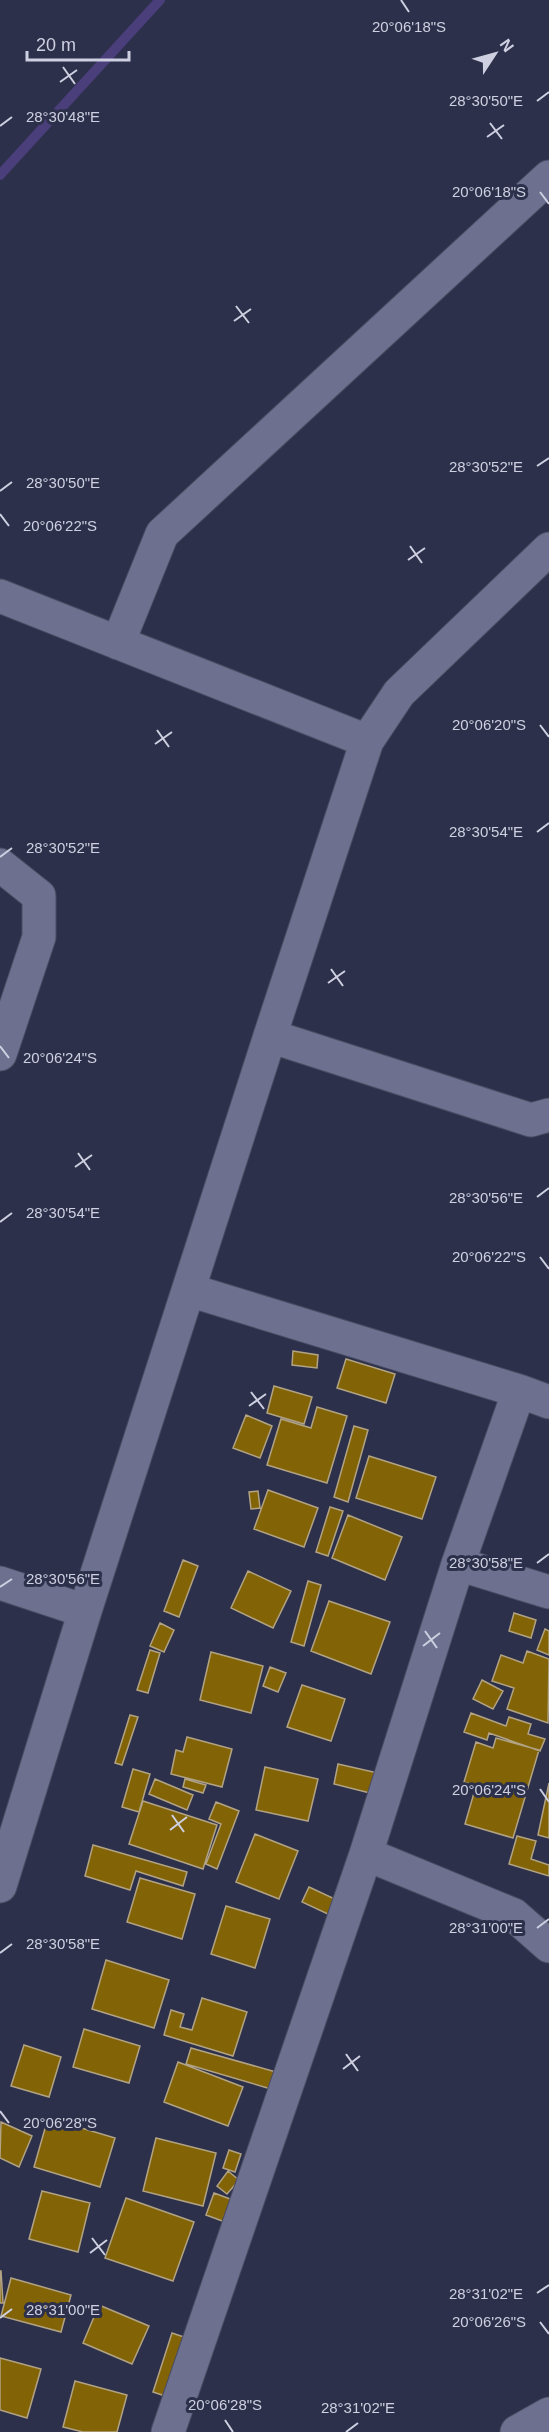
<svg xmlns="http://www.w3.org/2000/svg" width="549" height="2432" viewBox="0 0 549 2432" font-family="Helvetica,sans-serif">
<rect width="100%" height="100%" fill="#2d304a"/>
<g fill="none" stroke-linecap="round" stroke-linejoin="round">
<path stroke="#4a3e7b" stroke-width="10" d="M0 175 160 0"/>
</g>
<path fill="#826407" stroke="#b1a383" stroke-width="1.5" d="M293 1351 318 1355 317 1368 292 1365Z
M346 1359 395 1374 386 1403 337 1388Z
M274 1386 312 1397 304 1424 267 1413Z
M317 1407 347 1416 327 1483 267 1465 281 1419 311 1428Z
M246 1415 272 1426 260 1458 233 1448Z
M354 1426 368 1430 348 1502 334 1497Z
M369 1456 436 1477 422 1519 356 1498Z
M268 1490 318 1508 304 1547 254 1529Z
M258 1491 260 1508 251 1509 249 1492Z
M330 1507 343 1511 328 1556 316 1552Z
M348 1515 402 1537 385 1580 332 1558Z
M183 1560 198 1566 179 1617 164 1611Z
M248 1571 291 1591 273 1628 231 1608Z
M308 1581 321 1585 304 1646 291 1642Z
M329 1601 390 1622 371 1674 311 1651Z
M514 1613 536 1620 531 1638 509 1631Z
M160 1623 174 1630 164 1652 150 1646Z
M545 1629 549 1631V1655L537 1650Z
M150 1650 160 1653 148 1693 137 1690Z
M527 1651 549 1659 548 1723 507 1709 514 1688 492 1681 501 1655 523 1663Z
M211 1652 263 1666 251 1713 200 1700Z
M270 1667 286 1673 278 1692 263 1686Z
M482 1680 503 1691 493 1709 473 1699Z
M302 1685 345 1699 331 1741 287 1727Z
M471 1713 506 1726 509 1717 531 1724 528 1734 545 1739 540 1751 489 1733 487 1740 464 1732Z
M130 1715 138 1717 122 1765 115 1763Z
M187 1737 232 1749 222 1787 171 1774 176 1750 183 1752Z
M496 1738 539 1750 513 1838 465 1824 476 1786 464 1782 476 1742 493 1748Z
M338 1764 378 1773 374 1794 334 1784Z
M265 1767 318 1779 308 1821 256 1810Z
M133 1769 150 1774 139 1812 122 1807Z
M155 1779 193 1795 187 1810 149 1794Z
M185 1779 206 1785 203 1793 183 1787Z
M549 1783V1838L538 1835Z
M143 1801 217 1825 203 1869 129 1844Z
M216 1802 239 1811 217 1869 206 1864 221 1824 209 1819Z
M255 1834 298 1851 279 1899 236 1882Z
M517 1836 536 1841 531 1859 549 1865V1876L509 1864Z
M93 1845 187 1872 183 1886 136 1871 130 1890 85 1876Z
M140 1878 195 1894 182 1939 127 1922Z
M309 1887 337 1900 330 1915 302 1902Z
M226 1906 270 1919 255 1968 211 1954Z
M106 1960 169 1980 154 2028 92 2009Z
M202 1998 247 2012 233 2056 164 2035 171 2010 184 2014 180 2027 192 2030Z
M84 2029 140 2046 129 2083 73 2067Z
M24 2045 61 2057 49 2097 11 2086Z
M191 2048 276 2072 271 2089 186 2064Z
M178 2062 243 2087 228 2126 164 2102Z
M48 2118 115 2138 100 2187 34 2167Z
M1 2122 32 2136 19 2167 0 2158Z
M156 2138 216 2153 203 2206 143 2191Z
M229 2150 241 2154 235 2172 223 2168Z
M228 2171 239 2180 227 2194 217 2186Z
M42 2191 90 2203 78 2252 29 2239Z
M214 2193 233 2200 225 2222 206 2215Z
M126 2198 194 2222 173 2281 105 2258Z
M1 2271 3 2303H0V2271Z
M11 2278 71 2295 61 2332 1 2316Z
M99 2305 149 2326 132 2364 83 2343Z
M172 2333 184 2337 165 2396 153 2392Z
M0 2358 41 2369 27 2418 0 2410Z
M75 2381 127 2395 117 2432H83L63 2427Z"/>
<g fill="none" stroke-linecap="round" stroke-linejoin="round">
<g stroke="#4a4c62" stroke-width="35">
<path id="street" d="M0 596 367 741
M118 643 162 534 549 177
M0 865 39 896V937L0 1054
M270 1036 531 1120 549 1115
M519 1391 549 1402
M458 1564 549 1592
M0 1583 85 1611
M366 1854 514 1915 549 1946
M0 1886 85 1611 270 1036 367 741 399 693 549 549
M168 2432 366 1854 458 1564 519 1391 189 1290
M517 2432 549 2414"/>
</g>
<use href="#street" stroke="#6d718f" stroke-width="33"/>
</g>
<path fill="none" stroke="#ced0e1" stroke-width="2" d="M401 0 409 12M63 67 75 84M60 82 77 70M537 101 549 92M490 123 502 139M0 126 12 117M487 137 504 125M540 192 549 204M236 306 249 323M234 321 251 309M537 466 549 458M0 491 12 482M0 514 9 526M410 546 422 563M408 560 425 548M540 725 549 737M157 730 169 747M155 744 172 732M537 832 549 823M0 857 12 848M331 969 343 986M328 983 345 971M0 1046 9 1058M78 1153 90 1170M75 1167 92 1155M537 1197 549 1188M0 1222 12 1213M540 1257 549 1269M251 1392 264 1409M249 1406 266 1394M537 1563 549 1554M0 1587 12 1579M425 1631 437 1648M423 1646 440 1633M540 1789 549 1802M172 1815 184 1832M170 1830 187 1817M537 1928 549 1919M0 1953 12 1944M346 2054 358 2071M343 2069 360 2056M0 2111 9 2123M92 2238 105 2255M90 2253 107 2240M537 2293 549 2285M0 2318 12 2309M540 2322 549 2334M225 2420 233 2432M346 2432 358 2423"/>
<g font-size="15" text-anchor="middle" fill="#ced0e1" stroke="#2d304a" stroke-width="6" stroke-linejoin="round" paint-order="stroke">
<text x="409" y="32">20°06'18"S</text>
<text x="486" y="106">28°30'50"E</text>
<text x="63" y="122">28°30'48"E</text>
<text x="489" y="197">20°06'18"S</text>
<text x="486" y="472">28°30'52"E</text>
<text x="63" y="488">28°30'50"E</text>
<text x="60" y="531">20°06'22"S</text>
<text x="489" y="730">20°06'20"S</text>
<text x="486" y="837">28°30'54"E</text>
<text x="63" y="853">28°30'52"E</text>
<text x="60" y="1063">20°06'24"S</text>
<text x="486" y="1203">28°30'56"E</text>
<text x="63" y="1218">28°30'54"E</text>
<text x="489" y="1262">20°06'22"S</text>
<text x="486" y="1568">28°30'58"E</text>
<text x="63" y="1584">28°30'56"E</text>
<text x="489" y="1795">20°06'24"S</text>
<text x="486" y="1933">28°31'00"E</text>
<text x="63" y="1949">28°30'58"E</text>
<text x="60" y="2128">20°06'28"S</text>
<text x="486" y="2299">28°31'02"E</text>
<text x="63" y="2315">28°31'00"E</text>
<text x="489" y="2327">20°06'26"S</text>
<text x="225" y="2410">20°06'28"S</text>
<text x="358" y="2413">28°31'02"E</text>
</g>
<g transform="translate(495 54) rotate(54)" stroke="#2d304a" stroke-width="4.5" paint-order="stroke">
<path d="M0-4.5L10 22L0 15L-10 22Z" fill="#ced0e1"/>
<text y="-9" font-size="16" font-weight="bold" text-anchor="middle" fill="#ced0e1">N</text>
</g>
<path d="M27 51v9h102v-9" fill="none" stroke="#ced0e1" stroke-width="3"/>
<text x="36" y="51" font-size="18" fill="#ced0e1" stroke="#2d304a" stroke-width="4.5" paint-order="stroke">20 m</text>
</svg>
